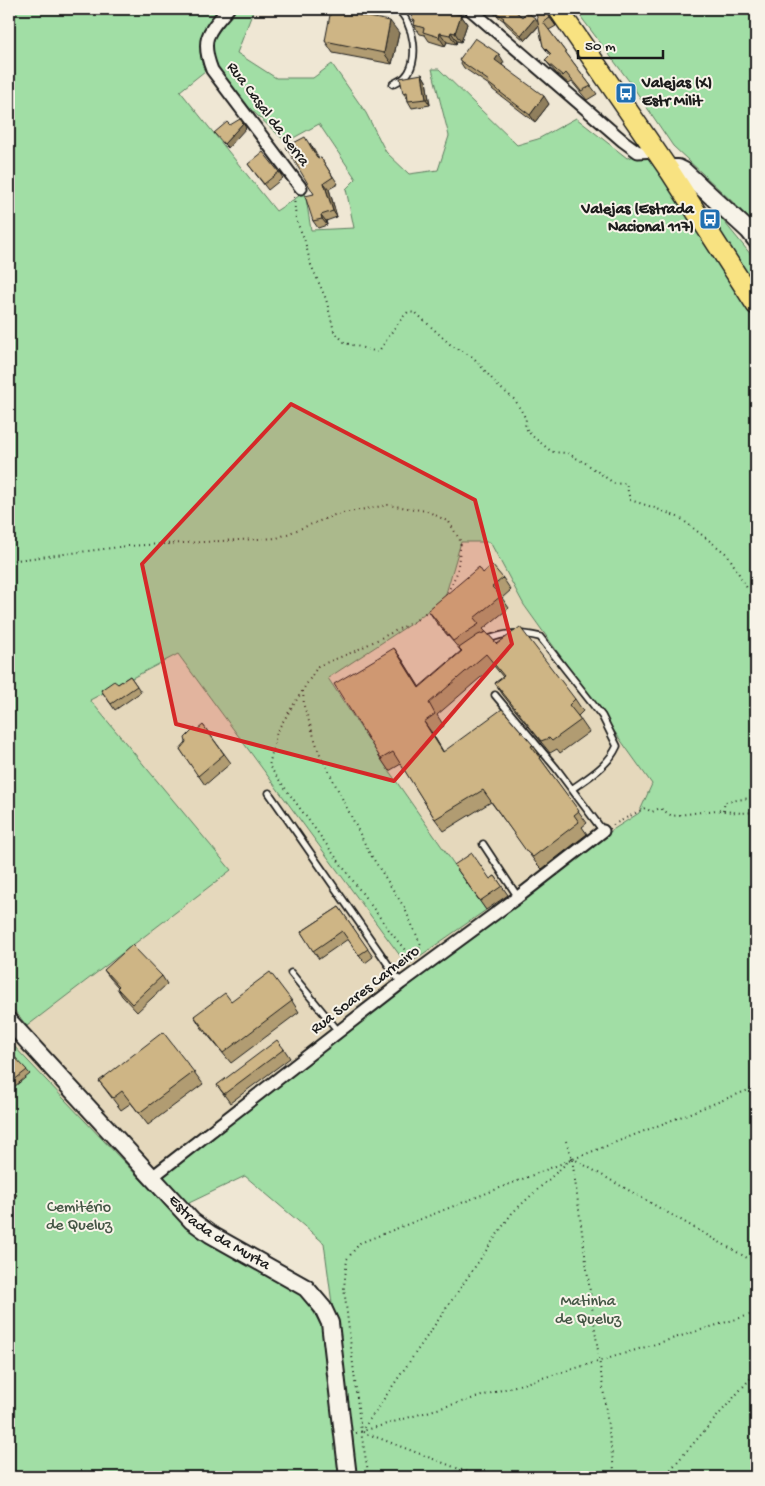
<svg xmlns="http://www.w3.org/2000/svg" width="765" height="1486" viewBox="0 0 765 1486" font-family="'Gochi Hand',sans-serif">
<rect width="100%" height="100%" fill="#efe7d4"/>
<filter id="ink" filterUnits="userSpaceOnUse"><feTurbulence type="fractalNoise" baseFrequency=".02" numOctaves="2"/><feDisplacementMap in="SourceGraphic" scale="10" xChannelSelector="R" yChannelSelector="G"/><feConvolveMatrix kernelMatrix="1 2 1 2 8 2 1 2 1" color-interpolation-filters="sRGB"/></filter>
<g filter="url(#ink)">
<path fill="#e5d8bc" d="M461 542H490L524 605 652 784 639 812 614 829 161 1175 149 1189 9 1041V1004L28 1026 89 699 178 654 407 965 486 910 389 771 328 677 415 621 445 597Z"/>
<path fill="#a1dea5" stroke="#5e7d60" d="M9 9H220C206 31 193 44 205 71L180 91 276 211 305 192 311 230 354 228 346 189 356 179 319 124 286 142 246 105 216 67 210 41 235 9H254L237 53 276 78H313L332 64 366 113 386 152 409 174 438 170 449 136 432 69H439L517 145 538 139 576 118 627 158 656 151 756 305V1477H9V1041L180 1221 285 1282 303 1296 310 1305 322 1328 336 1334 324 1243 245 1176 187 1204 151 1178 161 1175 614 829 639 813 652 784 524 605 490 542H461L445 597 415 621 328 678 389 771 486 910 407 965 178 654 90 700 231 870 27 1026 9 1004Z
M575 9H756V227L738 207 673 146 629 81Z
M717 213 756 261V294L716 231Z"/>
<g fill="none" stroke-linecap="round" stroke-linejoin="round">
<g stroke="#1c1c1c" stroke-width="9">
<path id="lane" d="M393 84C396 82 401 80 404 78 421 62 414 22 397 9
M486 640C506 632 519 632 540 637L602 716 617 746C608 766 590 776 572 789
M495 695 556 768 603 831
M269 793 401 983
M483 844 518 897
M291 973 339 1032"/>
</g>
<g stroke="#1c1c1c" stroke-width="15">
<path id="street" d="M228 9C208 32 200 39 212 70L301 188
M470 9 623 141 638 152 656 151
M151 1178 401 983 518 897 603 831"/>
</g>
<g stroke="#1c1c1c" stroke-width="20">
<g id="secondary">
<path d="M668 168H678L684 171 749 231 756 240"/>
<path id="s1" d="M9 1021 192 1221 210 1234 306 1288 323 1308 330 1323 348 1477"/>
</g>
</g>
<g stroke="#1c1c1c" stroke-width="22">
<path id="primary" d="M558 9 671 173 756 305"/>
</g>
<path stroke="#1c1c1c" stroke-width="2" stroke-dasharray="1 4" stroke-linecap="butt" d="M294 197 296 220 304 238 311 265 326 299 334 331 345 343 378 352C389 338 395 324 408 312L416 313 452 346 473 357 498 386 515 400 526 419 525 427 531 435 552 452 567 453 587 464 615 484 626 483 630 500 655 508 680 518 728 555 747 588H756
M9 561 127 546 277 538 337 514 388 505 427 511 449 522 461 542 457 573 446 596
M303 691 304 706 319 752 369 852 404 907 421 945 415 959
M723 811 725 802 756 797
M613 825 645 808 652 812 660 808 672 816 716 810 741 813 756 812
M414 961 392 934 269 766 277 731 318 666 353 652 415 621 429 610
M566 1141 572 1158 615 1477
M572 1158 756 1263
M361 1432 512 1213 571 1159
M363 1432 480 1477
M356 1433 600 1361 756 1313
M369 1477 361 1432 344 1288 347 1259 360 1243 756 1087
M664 1477 756 1372"/>
<use href="#lane" stroke="#f7f3e8" stroke-width="5.5"/>
<use href="#street" stroke="#f7f3e8" stroke-width="11"/>
<use href="#secondary" stroke="#f7f3e8" stroke-width="16"/>
<use href="#primary" stroke="#f8e281" stroke-width="19"/>
</g>
<path fill="#b19c72" stroke="#1c1c1c" d="M452 9 456 14 461 15 467 24 461 42 457 41 456 44 447 42 445 46 429 41 425 35 420 34 414 25 415 23 412 18Z
M488 9H513L522 17 538 22 546 9 556 26 549 30 597 94 587 100 572 82 569 84 555 72 545 60 550 55 543 46 539 26 525 41 507 25 504 21Z
M399 33 392 64 333 53 325 41Z
M459 60 504 62 502 65 549 104 535 122 493 90 489 85 464 68Z
M422 74 426 81 430 105 412 108 408 101V99L403 93Z
M310 143 319 159 321 158 338 184 329 189 337 217 326 221 327 225 318 228 313 221 314 194Z
M248 164 279 172 283 178 268 190Z
M483 573 503 578 511 590 502 598 509 608 483 629 497 644 575 699 583 711 578 716 589 732 560 753 557 749 550 753 503 695 495 683 503 677 494 666 437 715 444 726 432 733 443 752 533 745 541 757 540 758 587 823 582 827 587 834 542 869 536 863 491 802 444 831 435 819 401 764 389 771 381 759 402 659 419 687 461 651 436 622 428 610Z
M130 676 141 692 115 710 101 690 118 684Z
M203 725 231 763 205 785 180 749Z
M454 865 490 879 495 876 508 895 486 910Z
M339 907 373 957 365 963 348 939 319 959 301 932Z
M104 970 162 976 167 984 137 1012 122 996 117 988 118 987 110 978Z
M231 1001H292L299 1012 231 1063 201 1027 194 1016Z
M284 1049 290 1058 230 1103 217 1085Z
M9 1051 30 1074 9 1091Z
M194 1072 203 1084 148 1125 131 1103 121 1110 99 1081Z
M9 1186 17 1195 9 1203Z"/>
<path fill="#907f5d" stroke="#1c1c1c" d="M451 9H452L458 17 449 12Z
M545 9H546L556 26 550 18Z
M461 15 467 24 461 42 455 33Z
M535 18 540 24 525 41 521 35Z
M390 21 399 33 392 64 384 53Z
M451 32 457 41 456 44 450 35Z
M440 33 447 42 445 46 439 37Z
M499 54 504 62 500 67 495 60Z
M422 74 426 81 430 105 426 99Z
M544 96 549 104 535 122 530 115Z
M243 123 246 128 228 148 224 144Z
M324 183 329 189 337 217 333 211Z
M321 215 326 221 327 225 322 219Z
M394 648 402 659 427 699 419 688Z
M424 722 432 733 451 764 443 752Z"/>
<path fill="#ceb585" stroke="#1c1c1c" d="M414 9H451L449 12 461 15 455 33 451 32 450 35 440 33 439 37 423 32 424 28 414 25 415 20 412 18Z
M491 9H513L522 17 527 12 535 18 521 35 503 19 504 18Z
M533 9H545L550 18 543 22 591 86 581 91 566 73 563 76 549 64 545 60 551 54 543 46 536 13Z
M331 10 390 21 384 53 325 41Z
M475 38 499 54 495 60 544 96 530 115 488 83 489 81 459 60Z
M422 74 426 99 408 101 407 92 403 93 400 78Z
M240 119 243 123 224 144 214 133 227 122 230 125Z
M305 137 318 159 321 158 333 177 324 183 333 211 321 215 322 219 313 221 305 196 314 194 286 147Z
M263 152 279 172 264 184 248 164Z
M492 565 503 578 492 587 501 596 474 618 479 624 453 641 428 610 479 567 483 573Z
M520 627 575 699 569 705 581 720 552 741 549 738 541 741 495 683 504 676 486 654 429 703 435 714 424 722 443 752 502 709 533 745 531 746 579 811 574 815 579 822 533 857 527 852 483 790 435 819 393 752 381 759 334 684 394 648 419 688 462 651 459 648 478 635 486 632 497 644Z
M130 676 137 686 111 704 101 690 114 681 118 684Z
M203 725 224 754 198 776 180 749 186 742 185 738 195 728 197 730Z
M472 853 490 879 495 876 502 886 480 901 454 865Z
M339 907 368 949 359 955 342 931 313 951 301 932Z
M132 945 162 976 132 1004 117 988 119 986 104 970Z
M270 972 292 1001 223 1053 194 1016 225 993 231 1001Z
M163 1032 194 1072 139 1113 122 1091 113 1098 99 1081Z
M277 1040 284 1049 224 1094 217 1085Z
M9 1051 27 1070 9 1084Z
M9 1186 14 1191 9 1196Z"/>
</g>
<path fill="#d62828" fill-opacity="0.2" stroke="#d62828" stroke-width="4" stroke-linejoin="round" d="M291 404 475 500 512 644 394 781 176 724 142 564Z"/>
<defs>
<g id="bus-square" transform="scale(1.125)"><rect x="-9" y="-9" width="18" height="18" rx="4" fill="#1f6fb2" stroke="#f7f3e8"/><path d="M-5-6H5V4H4V6H2V4H-2V6H-4V4H-5ZM-3.5-4V0h7V-4ZM-3.5 1.2v1.5H-2V1.2ZM2 1.2v1.5H3.5V1.2Z" fill="#fff"/></g>
</defs>
<g fill-rule="evenodd">
<use href="#bus-square" x="626" y="93"/>
<use href="#bus-square" x="710" y="219"/>
</g>
<g text-anchor="middle" dominant-baseline="central" stroke-width="4" stroke-linejoin="round" paint-order="stroke">
<g font-size="16" font-weight="bold" fill="#1c1c1c" stroke="#f7f3e8" text-anchor="start">
<text x="642" y="84">Valejas (X)<tspan x="642" dy="18">Estr Milit</tspan></text>
<text x="694" y="210" text-anchor="end">Valejas (Estrada<tspan x="694" dy="18">Nacional 117)</tspan></text>
</g>
<g font-size="16" fill="#1c1c1c" stroke="#f7f3e8">
<text transform="translate(267 115) rotate(53)">Rua Casal da Serra</text>
<text transform="translate(366 991) rotate(-38)">Rua Soares Carneiro</text>
<text stroke="none"><textPath href="#s1" startOffset="300">Estrada da Murta</textPath></text>
</g>
<g font-size="16" fill="#445645" stroke="#f7f3e8">
<text x="79" y="1208">Cemitério<tspan x="79" dy="18">de Queluz</tspan></text>
<text x="588" y="1302">Matinha<tspan x="588" dy="18">de Queluz</tspan></text>
</g>
</g>
<rect width="765" height="1486" fill="none" stroke="#f7f3e8" stroke-width="30"/>
<rect x="15" y="15" width="735" height="1456" fill="none" stroke="#1c1c1c" stroke-width="2" filter="url(#ink)"/>
<path d="M578 50v8h85v-8" fill="none" stroke="#1c1c1c" stroke-width="2.5"/>
<text x="585" y="50" font-size="15" fill="#1c1c1c" stroke="#f7f3e8" stroke-width="4" paint-order="stroke">50 m</text>
</svg>
